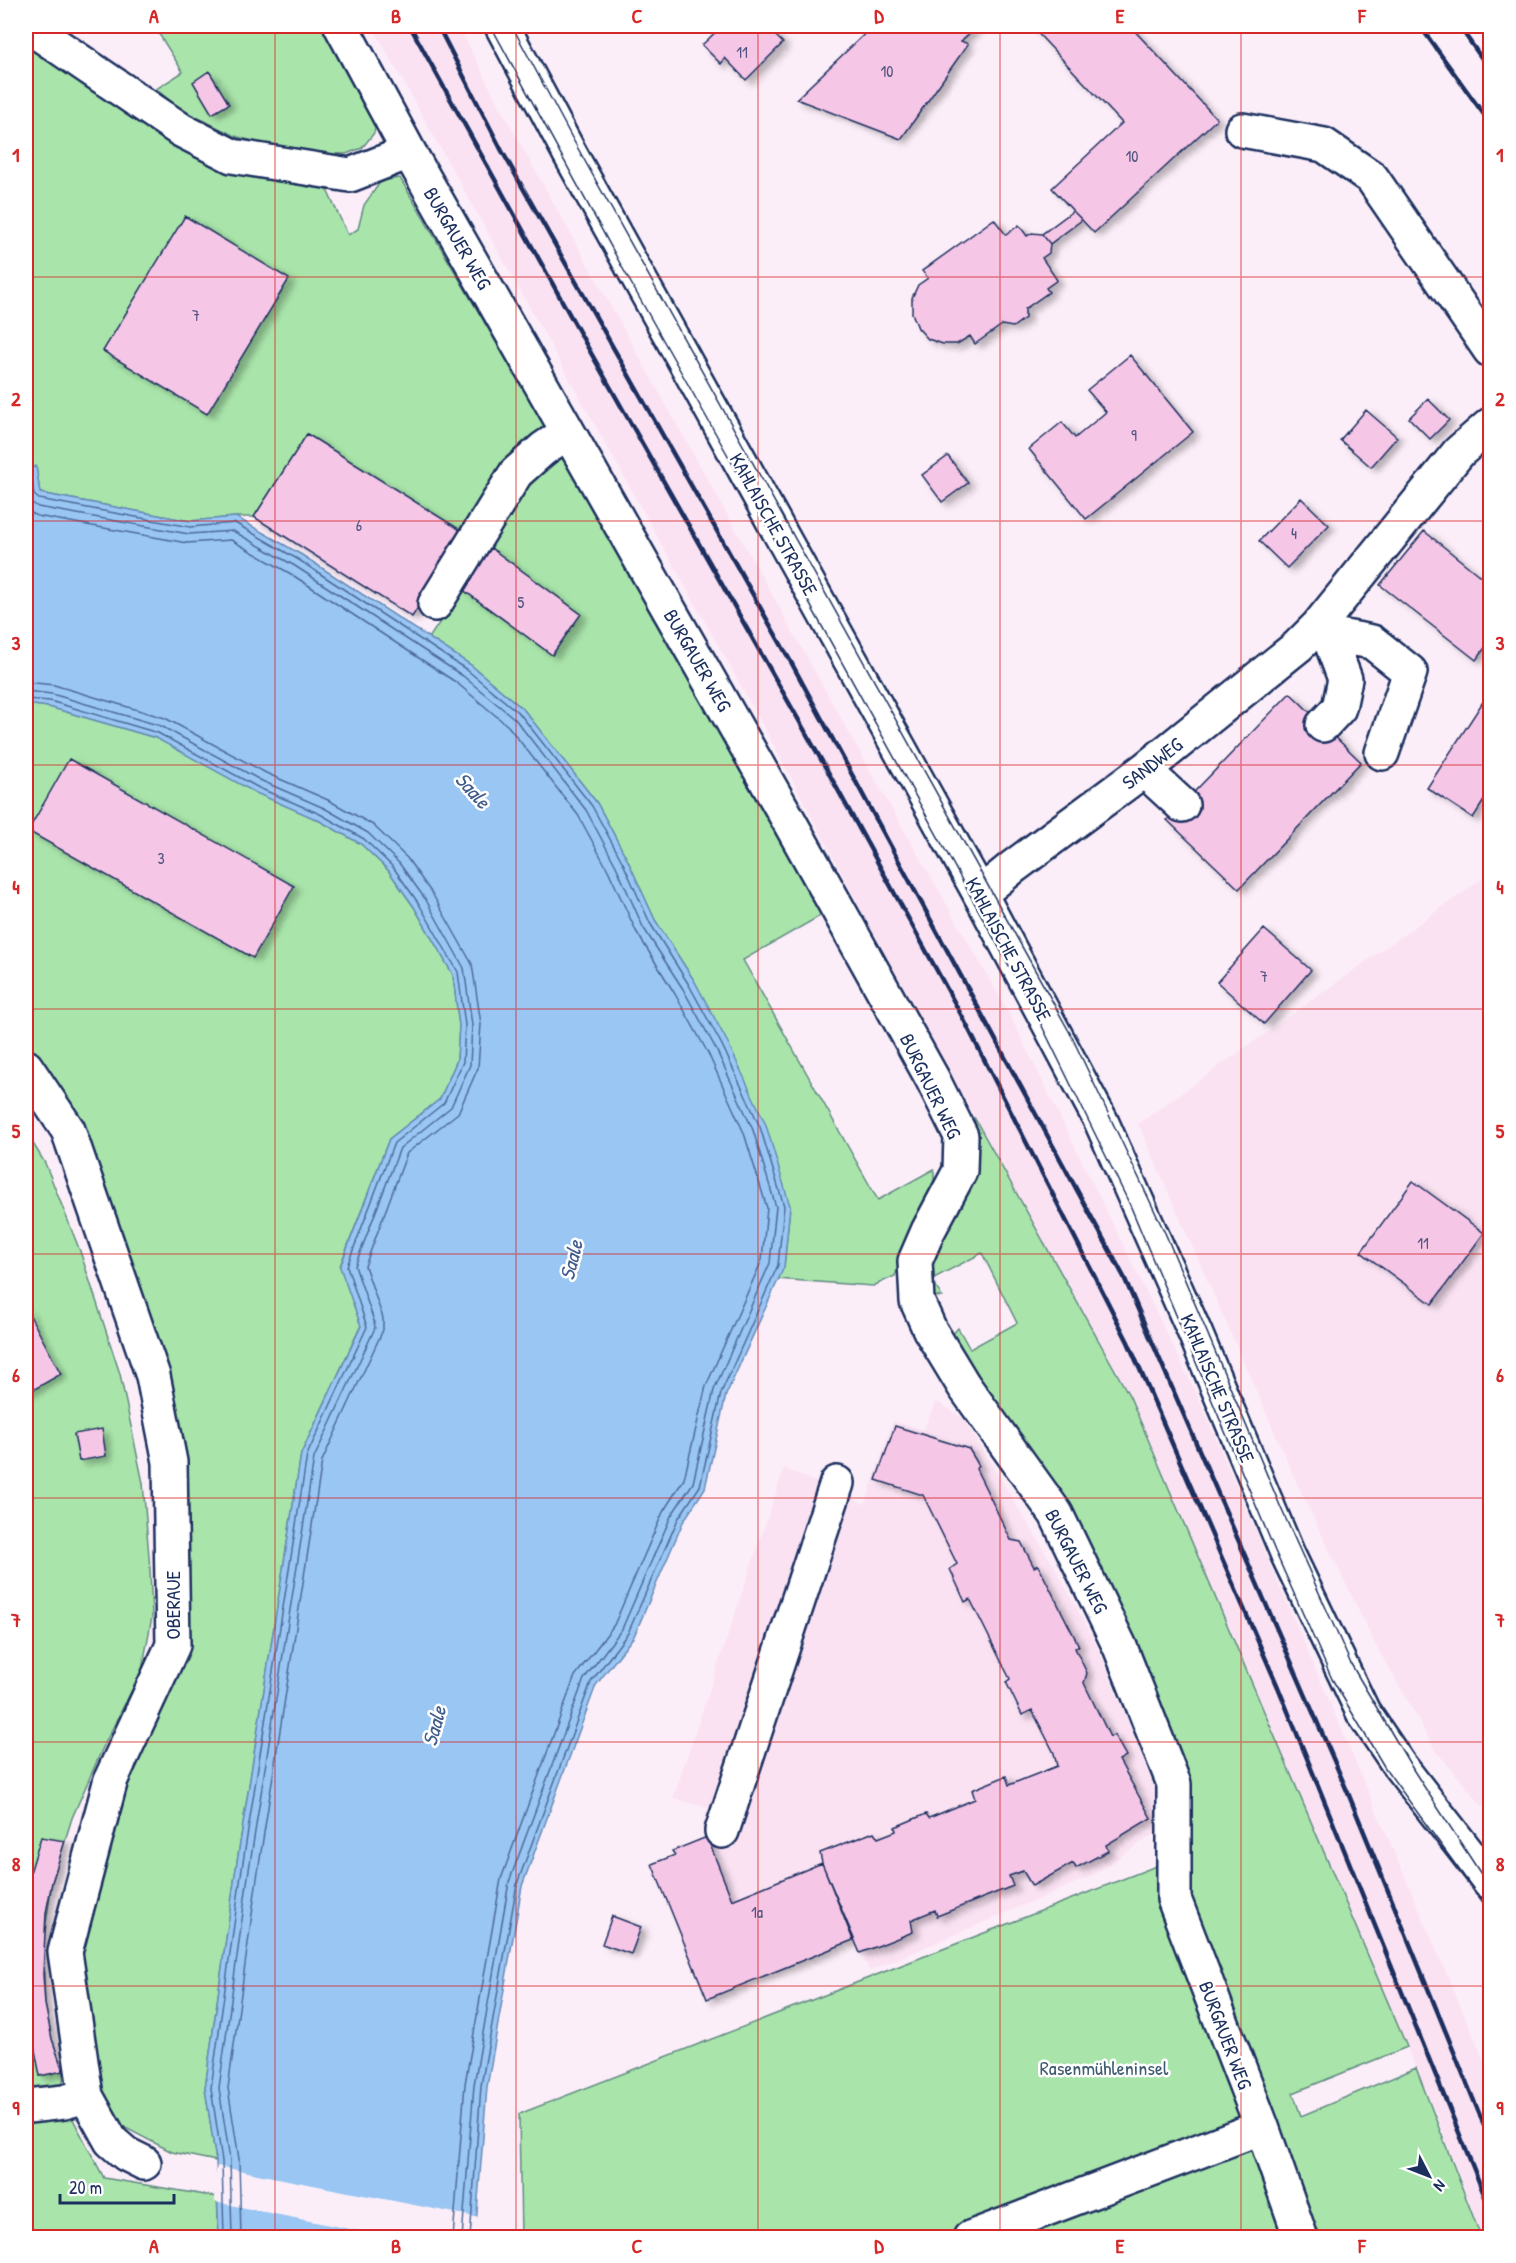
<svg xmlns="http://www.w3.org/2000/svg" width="1516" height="2263" viewBox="0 0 1516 2263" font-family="'Patrick Hand',sans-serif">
<defs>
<filter id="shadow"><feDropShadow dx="6" dy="4" stdDeviation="3" flood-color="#0004"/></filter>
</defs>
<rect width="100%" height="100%" fill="#fceef8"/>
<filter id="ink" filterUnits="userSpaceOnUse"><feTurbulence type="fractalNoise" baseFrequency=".0167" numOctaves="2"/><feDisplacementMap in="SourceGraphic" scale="12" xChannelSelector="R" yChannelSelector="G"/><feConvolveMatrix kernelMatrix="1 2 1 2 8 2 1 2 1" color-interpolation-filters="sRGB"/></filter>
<g filter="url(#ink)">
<path fill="#fae2f3" d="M372 26H459L500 107 871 772 1010 1015 1199 1399 1490 2074V2237H1482L1435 2113 1130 1397 907 996 766 731Z
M1490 873V1815L1436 1751 1375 1644 1300 1490 1138 1124Z
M936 1401 963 1418 1057 1571 1100 1652 1169 1824 1092 1876 870 1971 853 1940 822 1863 732 1900 702 1827 708 1808 673 1798 784 1468 865 1504 893 1421 923 1430Z"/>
<path fill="#a9e5aa" stroke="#628a84" stroke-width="1.5" d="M154 26H322L361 92 376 122 374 133 362 148 346 154 295 153 235 136 180 109 156 89 183 72Z
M26 43 320 183 327 190 348 235 358 229 364 205 381 181 400 178 548 431 465 533 307 434 254 517H236L190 521 40 493 36 467 26 470Z
M563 457 827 912 743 960 878 1200 934 1169V1180L909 1238 895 1276 873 1286 777 1279 784 1267 790 1206 695 982 655 920 628 861 597 803 524 710 471 665 429 638 462 589 552 655 581 614 491 548 510 508 531 482Z
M26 704 49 707 156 738 318 820 361 844 388 870 414 907 453 975 459 1026 457 1060 440 1099 389 1139 340 1266 361 1325 301 1454 235 1875 205 2088 216 2161 172 2152 114 2122 98 2094 77 1951 123 1780 186 1646 183 1461 80 1127 26 1047Z
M974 1117 1130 1397 1407 2047 1293 2093 1301 2116 1416 2068 1481 2237H521L519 2114 1182 1856 1184 1794 951 1336 958 1328 970 1349 1017 1323 982 1253 932 1279 942 1297 933 1296 928 1268 976 1160 978 1138Z
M26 1132 45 1163 80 1251 120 1374 143 1483 150 1569 152 1617 142 1670 104 1745 72 1818 52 1882 43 1945 45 2004 52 2039 63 2071 64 2102 104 2178 217 2197 219 2237H26Z"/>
<path fill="#99c6f3" stroke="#678ab7" stroke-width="1.5" d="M36 466 40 493 190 521 236 517 302 555 471 665 524 710 597 803 628 861 655 920 695 982 728 1043 766 1125 790 1206 784 1267 726 1395 705 1488 683 1522 634 1636 596 1685 522 1886 487 2087 475 2237H219L216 2161 205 2088 235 1875 301 1454 361 1326 340 1267 389 1139 440 1099 457 1060 459 1026 453 975 414 907 388 870 361 844 318 820 256 793 156 738 49 707 26 704V470Z"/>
<path fill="#fceef8" d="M217 2166 480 2218 478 2238 390 2237 215 2202 214 2179Z"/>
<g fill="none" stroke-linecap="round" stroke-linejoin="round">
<path stroke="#4d6b9a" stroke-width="1.5" d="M26 475 31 476 34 495 39 499 190 527 235 523 299 560 467 670 520 714 592 806 623 863 650 923 689 985 722 1045 760 1127 784 1206 778 1265 721 1393 700 1486 678 1519 628 1633 591 1682 517 1884 481 2086 470 2238
M26 491 29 501 38 507 189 534 233 531 295 566 463 676 515 719 586 810 616 866 643 927 683 989 716 1049 753 1130 776 1207 770 1263 714 1390 693 1483 671 1516 622 1629 584 1679 509 1882 474 2085 462 2238
M26 510 37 516 187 543 231 540 291 574 457 683 508 726 578 815 608 870 636 931 675 994 708 1053 744 1133 767 1208 762 1260 706 1386 684 1479 663 1512 614 1625 575 1676 501 1879 465 2084 453 2238
M26 682 54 685 165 718 266 773 328 800 373 825 407 858 433 895 472 964 481 1024 478 1068 458 1113 407 1153 365 1266 383 1318V1330L322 1461 257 1878 228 2088 239 2159 241 2238
M26 691 52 694 161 726 262 781 324 808 368 833 399 863 426 900 464 968 472 1025 470 1065 451 1107 400 1148 355 1266 374 1321 375 1328 314 1458 248 1876 219 2088 230 2160 232 2238
M26 699 50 701 158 733 259 788 320 814 364 839 393 867 419 904 458 972 465 1025 463 1062 444 1103 394 1143 347 1266 367 1327 307 1455 241 1875 211 2088 222 2161 224 2238"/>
</g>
<path fill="#f6c6e7" stroke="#1b2f5e" stroke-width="1.5" filter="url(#shadow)" d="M722 26H766L783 43 746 80 725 58 721 64 702 45Z
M873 26H978L961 41 968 44 901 139 796 99Z
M1031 26H1130L1217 119 1094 233 1082 220 1050 244 1049 253 1042 258 1057 280 1046 288 1049 292 1025 309V318L1013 327 1002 325 975 344 970 336 957 344H943L928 339 918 328 912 313V298L918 285 928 278 922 271 994 219 1006 235 1019 225 1027 236 1032 233 1042 234 1073 211 1052 188 1122 123Z
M209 71 229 104 212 114 193 82Z
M1073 211 1082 220 1050 244 1042 234Z
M185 216 289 279 207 414 103 351Z
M1130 355 1193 432 1086 519 1029 449 1062 422 1075 438 1106 412 1087 390Z
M1428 399 1449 420 1430 439 1409 418Z
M1366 410 1397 437 1371 467 1340 440Z
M307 434 465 533 412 617 254 517Z
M948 456 968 483 942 502 922 475Z
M1301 498 1329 525 1287 568 1259 541Z
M1424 531 1490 584V641L1476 660 1380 585Z
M491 548 581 614 552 655 462 589Z
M1490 691V791L1473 818 1427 788Z
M1290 693 1361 762 1239 889 1167 820Z
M69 759 294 886 253 958 28 831Z
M1264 929 1311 970 1264 1024 1217 982Z
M1413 1181 1484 1233 1432 1304 1361 1252Z
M26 1308 61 1374 26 1394Z
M895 1426 969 1449 979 1466 976 1469 1011 1540 1021 1542 1034 1567 1038 1565 1079 1646 1075 1648 1087 1673 1084 1683 1110 1737 1114 1735 1126 1756 1119 1760 1151 1818 1106 1845 1108 1851 1076 1868 1073 1863 1032 1886 1023 1871 1009 1876 1013 1886 937 1916 935 1910 911 1920 913 1932 860 1953 822 1863 820 1853 874 1832 878 1838 896 1831 895 1827 926 1814 929 1818 975 1799 972 1790 1006 1776 1009 1785 1057 1766 1054 1753 1032 1710 1022 1715 1006 1682 1010 1679 970 1599 965 1602 950 1569 957 1564 923 1495 876 1480Z
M102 1429 106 1456 79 1461 74 1434Z
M41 1837 65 1841 52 1882 46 1913 43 1974 45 2004 52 2039 63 2071 40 2076 26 2004V1911L29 1876Z
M707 1837 732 1900 822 1863 853 1940 707 1999 652 1864 675 1855 672 1851Z
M612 1916 641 1927 631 1954 602 1944Z"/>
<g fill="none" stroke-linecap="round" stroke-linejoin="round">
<g stroke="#1b2f5e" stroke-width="38">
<path id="minor" d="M28 26 181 130 232 156 350 175 409 152
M341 26 409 152 784 812 932 1078 961 1136 960 1171 928 1231 915 1261 917 1301 930 1330 964 1386 1056 1514 1120 1647 1174 1784V1899L1262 2127 1301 2238
M1242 130 1324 145 1372 178 1490 350
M435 604 516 473 543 449 568 432
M1318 626 1328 634 1372 642 1410 672 1382 753
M1323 725 1339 708 1345 679 1328 634
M1144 770 1182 805
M980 894 1013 867 1144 770 1298 646 1318 626 1459 452 1490 425
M26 1067 68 1130 153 1376 170 1462 173 1645 111 1779 65 1952 86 2096 111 2141 126 2154 144 2163
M722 1831 837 1483
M26 2104 28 2106 64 2102 86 2096
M970 2238 1262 2127"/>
</g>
<g stroke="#1b2f5e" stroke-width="38">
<path id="major" d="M502 26 570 154 980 894 1101 1121 1195 1333 1288 1555 1363 1712 1399 1765 1490 1882"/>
</g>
<use href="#minor" stroke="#fff" stroke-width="33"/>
<use href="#major" stroke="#fff" stroke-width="33"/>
<path stroke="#1b2f5e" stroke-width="1.5" d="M491 26 622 267 726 452 1040 1022 1130 1205 1275 1551 1332 1679 1385 1768 1490 1912
M512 26 571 136 1070 1033 1166 1235 1281 1508 1351 1664 1414 1771 1490 1888"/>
<path stroke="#1b2f5e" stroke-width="4.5" d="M410 26 587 346 827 770 964 1020 1128 1342 1278 1687 1490 2209
M438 26 502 151 791 662 1124 1277 1348 1793 1490 2140
M1420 26 1490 123
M1459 26 1490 70"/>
</g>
</g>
<path fill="none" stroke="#d62828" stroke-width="1.5" stroke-opacity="0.55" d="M275 26V2238M516 26V2238M758 26V2238M1000 26V2238M1241 26V2238M26 277H1490M26 521H1490M26 765H1490M26 1009H1490M26 1254H1490M26 1498H1490M26 1742H1490M26 1986H1490"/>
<g text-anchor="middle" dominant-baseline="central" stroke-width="5" stroke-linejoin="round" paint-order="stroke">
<g font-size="16" fill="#525580">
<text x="742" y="52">11</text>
<text x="887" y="71">10</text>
<text x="1132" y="156">10</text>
<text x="196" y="315">7</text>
<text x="1134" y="435">9</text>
<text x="359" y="525">6</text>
<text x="1294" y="533">4</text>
<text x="521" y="602">5</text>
<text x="161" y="858">3</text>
<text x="1264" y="976">7</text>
<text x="1423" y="1243">11</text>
<text x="757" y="1912">1a</text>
</g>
<g font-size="20" fill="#1b2f5e" stroke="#fff">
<text transform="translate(458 238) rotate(60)">BURGAUER WEG</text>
<text transform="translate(774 524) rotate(61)">KAHLAISCHE STRASSE</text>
<text transform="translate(698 660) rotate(60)">BURGAUER WEG</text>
<text transform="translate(1152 763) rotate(-38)">SANDWEG</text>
<text transform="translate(1009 949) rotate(62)">KAHLAISCHE STRASSE</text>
<text transform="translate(931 1086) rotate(64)">BURGAUER WEG</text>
<text transform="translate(1218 1388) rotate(67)">KAHLAISCHE STRASSE</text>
<text transform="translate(1077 1561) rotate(63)">BURGAUER WEG</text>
<text transform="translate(172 1605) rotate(-90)">OBERAUE</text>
<text transform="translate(1226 2035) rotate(69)">BURGAUER WEG</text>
</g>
<g font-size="20" fill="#3e5c71" stroke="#fff">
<text x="1104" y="2067">Rasenmühleninsel</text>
</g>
<g font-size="21" font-style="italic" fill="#415c8b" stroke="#fff">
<text transform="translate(473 790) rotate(48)">Saale</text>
<text transform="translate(571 1260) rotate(-76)">Saale</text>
<text transform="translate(434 1726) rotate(-75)">Saale</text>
</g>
</g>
<rect width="1516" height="2263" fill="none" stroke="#fff" stroke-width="66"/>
<g transform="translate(1429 2176) rotate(132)" stroke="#ffffff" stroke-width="4.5" paint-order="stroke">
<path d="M0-4.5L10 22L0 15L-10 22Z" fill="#1b2f5e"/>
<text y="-9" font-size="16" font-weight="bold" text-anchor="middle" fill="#1b2f5e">N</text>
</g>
<path d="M60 2194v9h114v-9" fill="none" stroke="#1b2f5e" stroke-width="3"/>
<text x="69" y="2194" font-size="18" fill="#1b2f5e" stroke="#ffffff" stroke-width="4.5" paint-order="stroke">20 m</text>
<rect x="33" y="33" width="1450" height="2197" fill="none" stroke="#d62828" stroke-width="2"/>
<g font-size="20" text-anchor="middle" font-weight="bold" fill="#d62828">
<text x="154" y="23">A</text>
<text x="396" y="23">B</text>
<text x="637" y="23">C</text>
<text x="879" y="23">D</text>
<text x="1120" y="23">E</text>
<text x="1362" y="23">F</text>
<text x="16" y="162">1</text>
<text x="1500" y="162">1</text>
<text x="16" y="406">2</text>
<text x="1500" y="406">2</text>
<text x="16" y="650">3</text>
<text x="1500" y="650">3</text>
<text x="16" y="894">4</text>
<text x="1500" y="894">4</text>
<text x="16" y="1138">5</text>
<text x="1500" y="1138">5</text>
<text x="16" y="1382">6</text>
<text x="1500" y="1382">6</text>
<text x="16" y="1627">7</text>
<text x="1500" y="1627">7</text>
<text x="16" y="1871">8</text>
<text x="1500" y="1871">8</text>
<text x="16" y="2115">9</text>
<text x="1500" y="2115">9</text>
<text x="154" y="2253">A</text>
<text x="396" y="2253">B</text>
<text x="637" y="2253">C</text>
<text x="879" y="2253">D</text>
<text x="1120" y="2253">E</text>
<text x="1362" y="2253">F</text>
</g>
</svg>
